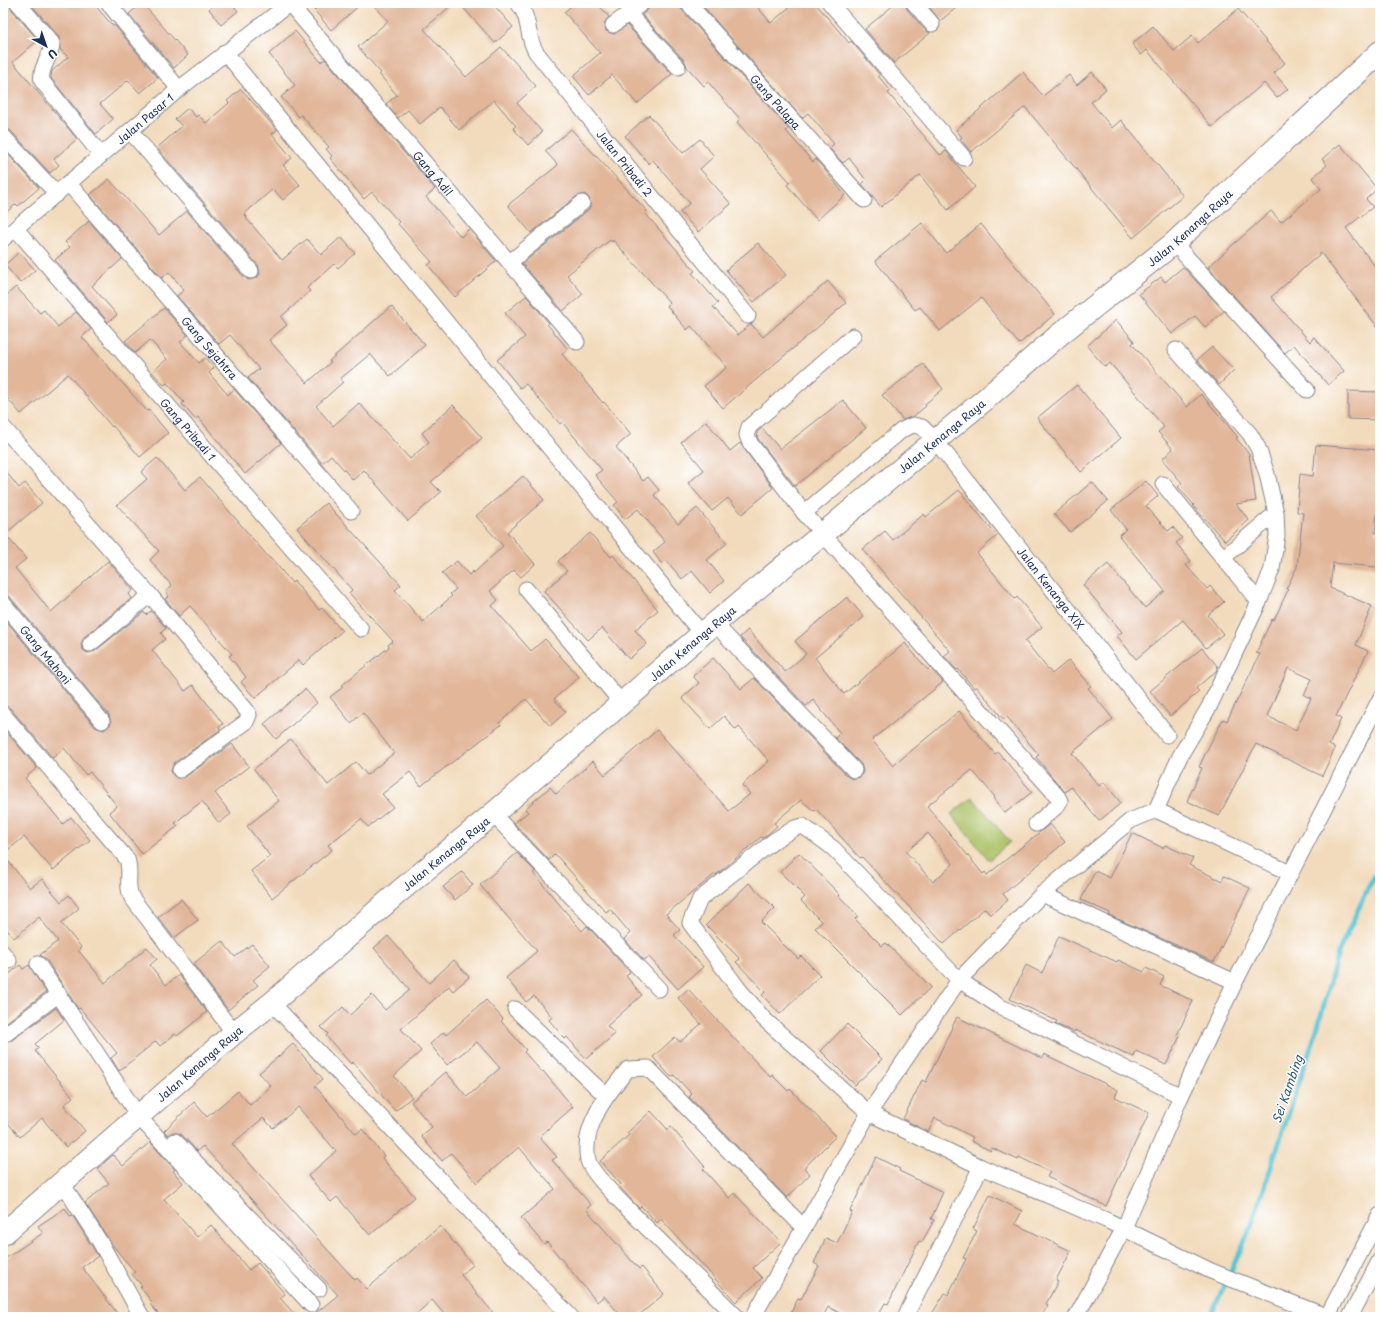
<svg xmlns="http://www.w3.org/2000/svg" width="1383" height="1320" viewBox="0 0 1383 1320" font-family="'Playpen Sans',sans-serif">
<rect width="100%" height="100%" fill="#fff"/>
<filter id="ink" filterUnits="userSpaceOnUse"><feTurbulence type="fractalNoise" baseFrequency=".025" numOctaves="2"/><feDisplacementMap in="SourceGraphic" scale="8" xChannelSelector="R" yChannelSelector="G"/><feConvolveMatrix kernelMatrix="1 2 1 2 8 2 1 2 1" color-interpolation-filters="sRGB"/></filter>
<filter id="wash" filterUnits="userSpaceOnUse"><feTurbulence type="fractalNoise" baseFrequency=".012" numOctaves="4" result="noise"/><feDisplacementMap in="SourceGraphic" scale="16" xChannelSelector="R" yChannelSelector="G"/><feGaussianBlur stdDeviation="0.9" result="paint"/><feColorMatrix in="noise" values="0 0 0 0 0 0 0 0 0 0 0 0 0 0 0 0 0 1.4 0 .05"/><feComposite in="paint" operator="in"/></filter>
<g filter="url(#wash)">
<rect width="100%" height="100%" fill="#f2dbbc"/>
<path fill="#abc368" stroke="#637963" d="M972 797 1010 842 989 860 951 814Z"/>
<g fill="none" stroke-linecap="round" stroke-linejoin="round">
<path stroke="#57c3d0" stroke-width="5" d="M1210 1317 1251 1227 1318 1026 1338 953 1368 888 1380 867"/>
</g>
<g id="blocks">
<path fill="#e1b699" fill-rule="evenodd" d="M3 3H9L11 9 38 40 13 62 77 139 54 159 59 165 50 173 10 130 3 127Z
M30 3H93L112 25 115 26 158 78 140 93 128 80 100 104 113 119 96 134 51 78 52 71 68 57 60 49 59 37Z
M142 3 188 55 174 68 129 14Z
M216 3H231L238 11 221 25 209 9Z
M322 3H362L331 30 314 10Z
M372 3H454L424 29 466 77 501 47 536 86 517 103 542 132 528 145 513 128 516 126 494 100 459 130 440 107 420 124 408 110 398 118 386 104 397 95 379 74 381 73 358 47 388 21Z
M459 3H492L513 27 495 43Z
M575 3H597L609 17 605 22 606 31 614 34 627 25 672 74 637 104 612 75 589 95 573 76 600 53 564 12Z
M655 3H679L681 9 789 129 786 131 813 162 816 159 845 195 817 220 787 185 790 182 737 122 740 119 708 82 704 86 687 67 685 61 642 15Z
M700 3H754L771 23 794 3H815L849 43 851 41 880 75 878 76 891 91 888 93 940 155 946 151 975 187 948 210 920 175 881 207 862 184 866 180 849 158 843 163 829 148 834 144 808 113 802 118Z
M896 3H905L907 9 925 30 930 33 894 63 865 29Z
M926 3H962L940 21Z
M1238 9 1285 63 1274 73 1288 89 1277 98 1264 83 1212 127 1147 50 1141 55 1132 44 1153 26 1174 51 1192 36 1198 43Z
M295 31 321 62 325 59 435 189 426 197 461 237 469 229 496 261 455 297 428 265 432 262 398 224 399 222 372 192 364 199 330 158 332 156 326 149 329 147 301 115 299 117 281 97 295 85 269 54Z
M1023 72 1043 96 1069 75 1077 85 1092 72 1106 89 1091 102 1112 128 1121 120 1183 196 1133 238 1025 107 971 152 960 139 962 137 956 130Z
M241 89 277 130 272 134 292 158 283 165 300 185 283 200 273 189 244 214 247 217 246 218 282 260 307 239 321 255 341 237 355 253 338 268 334 264 307 288 310 291 281 317 287 325 269 340 307 383 331 362 329 361 391 306 425 345 390 376 370 354 340 379 343 382 316 406 333 426 359 403 410 459 429 442 422 433 453 405 482 438 431 482 441 492 408 521 364 470 353 480 331 455 322 463 248 378 259 369 230 335 219 344 177 296 184 290 169 272 162 278 90 195 109 179 159 235 187 211 244 277 248 280 257 278 260 274 258 265 157 148 182 126 175 119 188 108 196 117 198 115 206 123 229 103 227 101Z
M649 115 683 153 700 139 714 156 700 169 731 204 698 232 680 212 690 203 653 160 649 164 625 136Z
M571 129 647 211 645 213 695 271 692 273 718 303 713 307 738 335 751 324 763 337 828 281 846 303 723 408 704 386 727 367 691 326 687 330 667 306 670 303 613 240 612 242 610 240 567 275 583 294 563 311 522 264 588 210 591 206 589 198 585 194 577 196 531 233 508 205 558 165 545 151Z
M1340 144 1377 189 1366 199 1373 207 1346 228 1380 273V330L1321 253 1271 297 1310 342 1314 337 1344 371 1328 385 1294 345 1285 353 1208 267 1271 211 1281 222 1321 189 1312 178 1327 165 1322 159Z
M3 149 39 188 18 206 16 204 3 215Z
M89 221 122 259 92 286 117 315 108 322 55 260 70 247 65 242Z
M922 223 946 253 981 224 1055 314 1019 344 981 298 940 331 920 307 915 310 875 261Z
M758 243 786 275 754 302 726 270Z
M19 252 35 270 20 283 5 265Z
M1183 267 1224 311 1205 327 1195 316 1172 334 1139 294 1161 277 1165 282Z
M16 287 40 313 44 310 58 327 76 312 91 329 82 337 147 411 149 410 168 433 140 457 113 426 112 427 68 374 21 414 3 393V298Z
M526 296 549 323 547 324 568 349 562 354 603 403 604 402 631 434 616 447 643 481 648 477 659 490 654 495 678 524 697 508 727 543 707 560 724 581 710 593 692 571 682 579 665 559 661 563 653 552 665 542 638 509 625 519 614 505 618 502 595 475 602 470 562 422 560 424 526 384 520 388 497 360 525 337 505 313Z
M164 308 188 335 180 342 199 363 205 358 214 368 209 373 228 395 234 389 281 443 245 474 198 417 195 419 182 404 184 402 167 383 164 385 152 372 167 359 150 340 135 353 125 341Z
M1116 320 1134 341 1132 344 1187 407 1201 394 1238 437 1236 438 1249 454 1256 501 1236 504 1249 520 1225 541 1193 506 1194 505 1178 487 1182 483 1162 459 1173 449 1158 432 1164 427 1110 363 1105 367 1087 346Z
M1212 347 1234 370 1219 385 1197 360Z
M923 364 943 389 925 404 926 406 914 416 903 420 882 395Z
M1077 385 1121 438 1081 472 1037 418Z
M1348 391 1380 392V420L1348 419Z
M843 400 866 428 795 486 758 439 757 432 762 428 780 449Z
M706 421 730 451 740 443 773 488 742 514 728 498 712 511 688 483 704 470 681 442Z
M1316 445 1380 450V483L1375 533H1380L1377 567 1333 563 1330 588 1372 606 1356 645 1368 651 1336 716 1341 719 1329 745 1335 748 1322 776 1256 744 1219 816 1187 801 1202 768 1199 767 1209 746 1223 719 1227 721 1260 654 1256 653 1272 619 1274 620 1288 590 1286 589 1297 567 1303 513 1297 512 1300 474 1313 476ZM1288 668 1312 679 1304 695 1311 698 1296 730 1267 716Z
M157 458 185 490 200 477 270 559 271 558 292 583 294 581 319 610 322 608 342 631 303 665 299 660 255 698 241 682 246 677 229 656 232 654 190 606 179 616 165 599 169 596 166 591 172 586 150 560 159 551 117 505 147 479 141 472Z
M3 468 19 488 25 483 42 503 5 534 26 559 15 568 51 612 108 561 133 590 129 594 132 598 84 637 81 645 83 650 87 653 95 651 144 612 146 615 151 611 166 628 161 633 165 639 152 650 185 691 193 685 223 724 219 727 220 730 174 763 171 771 173 775 177 778 185 777 232 744 249 766 215 793 231 814 219 823 202 801 175 823 178 826 142 854 109 812 117 806 90 772 86 775 64 748 53 758 10 708 3 705V617L95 727 104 730 111 724 109 715 10 597 3 594Z
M523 476 544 500 507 532 535 564 521 577 514 570 490 591 498 600 492 606 531 651 545 639 579 677 554 699 566 712 550 726 526 699 499 723 501 725 421 786 410 772 382 794 393 807 368 827 361 819 328 845 332 850 272 898 251 871 270 856 247 826 279 801 254 769 291 739 328 785 356 762 367 775 394 753 363 713 351 723 330 697 343 687 341 686 389 647 388 645 393 641 349 593 352 590 297 528 326 503 401 585 395 590 423 622 452 596 450 594 456 589 442 573 457 561 469 575 473 571 474 573 503 546 476 516Z
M1146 481 1158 496 1146 506 1168 531 1173 527 1182 538 1176 543 1191 561 1186 565 1207 589 1210 586 1224 602 1208 615 1223 634 1206 648 1183 620 1136 659 1117 636 1122 632 1083 585 1108 564 1145 608 1165 591 1119 536 1126 529 1111 510Z
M1092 482 1108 501 1070 532 1054 514Z
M959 490 997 536 977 553 1015 599 1017 597 1042 627 1025 641 1052 674 1069 660 1091 686 1088 688 1113 719 1072 753 1099 786 1104 782 1121 803 1099 821 1071 787 1065 792 1049 773 1036 757 1039 755 1007 717 1004 720 976 686 974 688 958 669 957 670 944 656 950 651 863 549 885 531 893 540 924 514 926 517Z
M590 533 611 557 613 555 658 610 635 630 647 644 629 659 602 628 588 640 544 591 567 571 558 561Z
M847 597 864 617 815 658 844 694 905 643 928 670 930 668 943 682 872 740 893 766 959 711 995 754 998 752 1032 792 1005 813 993 798 995 797 972 770 927 806 983 874 985 872 987 875 1050 824 1065 842 1003 894 1008 900 990 915 985 908 944 944 862 857 860 858 816 809 814 811 801 800 774 823 777 826 763 838 761 837 716 875 715 874 666 914 680 930 674 935 703 967 678 989 649 957 644 960 624 939 630 933 610 909 606 912 555 854 549 860 514 823 528 812 525 809 550 787 556 794 593 761 605 775 657 730 729 811 750 794 742 785 769 761 739 727 736 730 724 716 710 729 682 698 699 683 693 676 713 658 741 689 754 678 847 776 852 779 860 777 863 772 861 764 835 738 840 733 813 700 806 706 740 637 748 630 785 672 806 654 795 641ZM928 833 953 864 933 882 906 852Z
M1202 648 1218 667 1216 671 1196 688 1199 692 1170 716 1150 691Z
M305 689 317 703 276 739 264 724Z
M3 728 37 768 25 778 63 824 71 817 90 840 53 870 24 837 3 854Z
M1132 833 1163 848 1165 845 1193 858 1189 865 1222 881 1224 876 1250 888 1214 962 1109 915 1110 913 1081 900 1095 871 1110 878Z
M517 853 535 871 533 873 582 931 587 926 630 972 626 976 642 995 607 1026 615 1034 586 1059 567 1037 565 1039 549 1020 552 1017 534 996 526 1002 506 978 537 951 480 885Z
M799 853 840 895 839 896 858 916 855 919 882 946 886 943 931 987 902 1015 815 928 822 922 801 901 805 897 780 872Z
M3 855 30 888 42 879 61 902 69 895 79 908 61 923 81 947 78 950 105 983 147 947 157 959 150 965 166 985 179 975 207 1012 177 1036 175 1034 160 1046 156 1041 119 1071 111 1058 117 1053 80 1008 78 1009 46 959 40 955 58 941 39 917 14 938 3 925Z
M462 872 473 885 455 900 443 887Z
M749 883 775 908 761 922 798 959 801 956 820 975 780 1014 762 995 765 992 736 962 740 959 706 925Z
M181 899 198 920 174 938 158 917Z
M388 936 429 983 454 960 469 977 453 991 449 986 401 1029 421 1051 394 1076 412 1097 395 1111 353 1062 351 1064 326 1036 328 1034 321 1027 343 1007 350 1015 372 995 385 1010 410 990 374 948Z
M1059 936 1117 962 1118 960 1144 972 1146 968 1164 977 1160 985 1193 1001 1177 1035 1180 1036 1166 1065 1136 1051 1134 1057 1075 1030 1074 1032 1055 1024 1057 1021 1010 999 1026 965 1042 973Z
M222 941 235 957 252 944 270 966 253 980 258 985 228 1010 193 964Z
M20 965 23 969 29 965 46 992 3 1025V979Z
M688 989 770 1077 772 1075 788 1091 790 1089 836 1136 804 1168 810 1174 787 1198 689 1097 692 1094 674 1075 671 1077 653 1057 675 1037 680 1042 701 1024 678 998Z
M486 1000 503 1019 501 1021 526 1050 524 1052 542 1072 543 1071 573 1107 539 1137 557 1157 552 1160 591 1205 586 1209 639 1269 642 1267 664 1294 637 1317H622L604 1296 597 1302 547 1242 544 1244 521 1218 555 1189 519 1147 477 1183 451 1153 442 1161 421 1136 432 1127 411 1102 446 1072 467 1097 500 1068 477 1042 447 1065 430 1044 444 1032 446 1035Z
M56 1008 64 1020 35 1044 39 1048 35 1051 73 1097 64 1105 85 1131 66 1147 42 1118 20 1137 3 1117V1041L12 1040Z
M957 1017 1042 1058 1044 1054 1118 1090 1115 1097 1149 1113 1106 1206 1047 1177 1050 1172 1019 1157 1018 1160 992 1148 991 1151 971 1141 973 1137 935 1118 928 1132 903 1119 922 1080 926 1082Z
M847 1024 882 1059 855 1085 821 1051Z
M293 1044 323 1079 315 1086 356 1134 362 1129 384 1156 382 1158 415 1197 370 1235 337 1197 331 1202 308 1176 336 1151 298 1107 273 1128 263 1118 232 1144 355 1280 357 1278 367 1289 440 1226 473 1265 461 1275 497 1317H447L432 1300 413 1317H311L338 1295 203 1146 197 1151 181 1134 173 1132 168 1135 164 1131 194 1102 207 1117 238 1091 250 1105 271 1086 259 1073Z
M651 1111 668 1130 671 1127 689 1148 705 1167 703 1169 729 1198 734 1193 781 1242 753 1268 762 1278 736 1302 661 1219 657 1223 641 1206 639 1208 635 1204 619 1186 621 1184 600 1161 629 1135 627 1133Z
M150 1142 175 1170 173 1171 183 1183 164 1199 197 1237 211 1225 249 1270 258 1263 285 1294 280 1298 297 1317H161L150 1304 152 1302 140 1287 142 1286 132 1274 135 1272 113 1246 85 1203 109 1183 97 1169 113 1155 123 1166Z
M876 1157 900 1169 899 1171 943 1192 931 1219 934 1220 922 1242 919 1241 888 1304 885 1303 877 1317H848L828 1307 823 1317H789L798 1298 801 1299 819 1266 814 1263 826 1238 837 1243 852 1212 850 1211Z
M990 1195 1022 1211 1015 1224 1071 1251 1056 1280 1058 1281 1046 1304 1048 1305 1041 1317H930L945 1293 948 1295 966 1259 963 1258 977 1231 973 1229Z
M65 1208 70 1216 72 1215 98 1256 82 1267 120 1317H3V1260L43 1233 38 1226Z"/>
</g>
</g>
<g filter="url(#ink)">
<use href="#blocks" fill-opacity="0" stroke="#86858d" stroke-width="1"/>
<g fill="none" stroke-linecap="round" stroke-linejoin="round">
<g stroke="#86858d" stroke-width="17">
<g id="street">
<path d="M18 3 52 43C52 56 39 68 42 81L101 155"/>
<path d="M108 3 179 89"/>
<path id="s1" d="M289 3 577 342"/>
<path id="s2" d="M518 3C531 18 526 37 536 52L748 316"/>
<path id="s3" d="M688 3 864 200"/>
<path d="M830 3 964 158"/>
<path d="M914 3 932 24"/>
<path d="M628 13 678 67"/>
<path d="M613 25 642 3"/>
<path d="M225 52 702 634"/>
<path d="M130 131 251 271"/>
<path d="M3 136 57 194"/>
<path id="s4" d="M69 184 351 511"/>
<path id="s5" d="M16 229 361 629"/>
<path id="s6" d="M3 239 179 89 290 3"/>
<path d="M1174 243 1307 390"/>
<path d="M510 262 582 203"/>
<path d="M853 336 749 427 747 435 750 443 804 513 1058 797 1060 801 1057 806 1036 824"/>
<path d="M3 427 150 595 247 711 249 715 246 722 180 770"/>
<path d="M1163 484 1259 602"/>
<path id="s7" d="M804 513 902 430 913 425 922 427 935 440 1167 735"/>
<path d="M1224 557 1276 513"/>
<path d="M526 589 621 702"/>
<path id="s8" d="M3 603 102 721"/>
<path d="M714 623 854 770"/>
<path d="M90 644 150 595"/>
<path d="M3 714 127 859C132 873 125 885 132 898L234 1033"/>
<path d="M1156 810 1180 756 1209 707 1259 602 1272 569 1277 535 1276 513 1267 474 1258 448 1250 434 1176 350"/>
<path d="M493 814 659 989"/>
<path d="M1042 894 1235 982"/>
<path d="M3 953 9 961"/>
<path d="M38 964 139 1117 311 1305"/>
<path d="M272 1003 571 1317"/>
<path d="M515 1009 606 1096"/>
<path d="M7 1033 59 994"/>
<path d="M1181 1096 999 1006 959 980 833 848 803 826 795 828 775 840 700 899 690 923 738 988 764 1019 869 1113 981 1167 1106 1220 1211 1271 1328 1317"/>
<path d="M175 1141 319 1289"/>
<path d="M62 1183 100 1242 142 1317"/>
<path d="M737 1317C705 1285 673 1254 641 1222 630 1211 590 1173 588 1160 581 1126 608 1093 628 1069L648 1068 804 1228"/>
<path d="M753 1317 869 1113 959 980 1042 894 1130 821 1156 810 1290 873"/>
<path d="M905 1317 981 1167"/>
<path d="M1076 1317 1124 1228 1181 1096 1235 982 1380 699"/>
<path d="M1327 1317 1380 1215"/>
<path d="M1350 1317 1380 1260"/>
</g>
</g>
<g stroke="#86858d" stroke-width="24">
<g id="secondary">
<path id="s9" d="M3 1234 234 1033 272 1003 401 890 493 814 702 634 982 402 1059 335 1174 243 1380 52"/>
</g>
</g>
<use href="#street" stroke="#fff" stroke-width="15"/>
<use href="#secondary" stroke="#fff" stroke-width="22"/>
</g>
</g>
<g text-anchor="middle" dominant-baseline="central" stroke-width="3" stroke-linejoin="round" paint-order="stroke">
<g font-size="11" fill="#1b2f5e" stroke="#fff">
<text stroke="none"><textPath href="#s3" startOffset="132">Gang Palapa</textPath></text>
<text stroke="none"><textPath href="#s6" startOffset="186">Jalan Pasar 1</textPath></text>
<text stroke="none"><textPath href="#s2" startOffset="195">Jalan Pribadi 2</textPath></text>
<text stroke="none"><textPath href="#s1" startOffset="223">Gang Adil</textPath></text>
<text stroke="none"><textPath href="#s9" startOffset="1556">Jalan Kenanga Raya</textPath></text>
<text stroke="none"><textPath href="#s4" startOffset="216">Gang Sejahtra</textPath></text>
<text stroke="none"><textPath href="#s5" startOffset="264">Gang Pribadi 1</textPath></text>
<text stroke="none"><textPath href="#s9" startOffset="1232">Jalan Kenanga Raya</textPath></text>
<text stroke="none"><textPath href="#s7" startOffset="356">Jalan Kenanga XIX</textPath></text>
<text stroke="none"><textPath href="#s9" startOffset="908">Jalan Kenanga Raya</textPath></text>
<text stroke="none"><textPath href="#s8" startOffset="67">Gang Mahoni</textPath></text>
<text stroke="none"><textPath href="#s9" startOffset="584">Jalan Kenanga Raya</textPath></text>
<text stroke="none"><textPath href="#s9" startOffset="260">Jalan Kenanga Raya</textPath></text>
</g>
<g font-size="12" font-style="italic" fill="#2d5b80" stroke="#fff">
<text transform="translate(1287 1089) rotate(-71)">Sei Kambing</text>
</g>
</g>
<rect width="1383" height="1320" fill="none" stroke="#fff" stroke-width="16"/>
<g transform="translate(46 46) rotate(140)" stroke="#ffffff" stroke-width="3" paint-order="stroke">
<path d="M0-3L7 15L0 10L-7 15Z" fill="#1b2f5e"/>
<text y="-6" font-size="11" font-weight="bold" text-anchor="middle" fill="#1b2f5e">U</text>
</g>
</svg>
